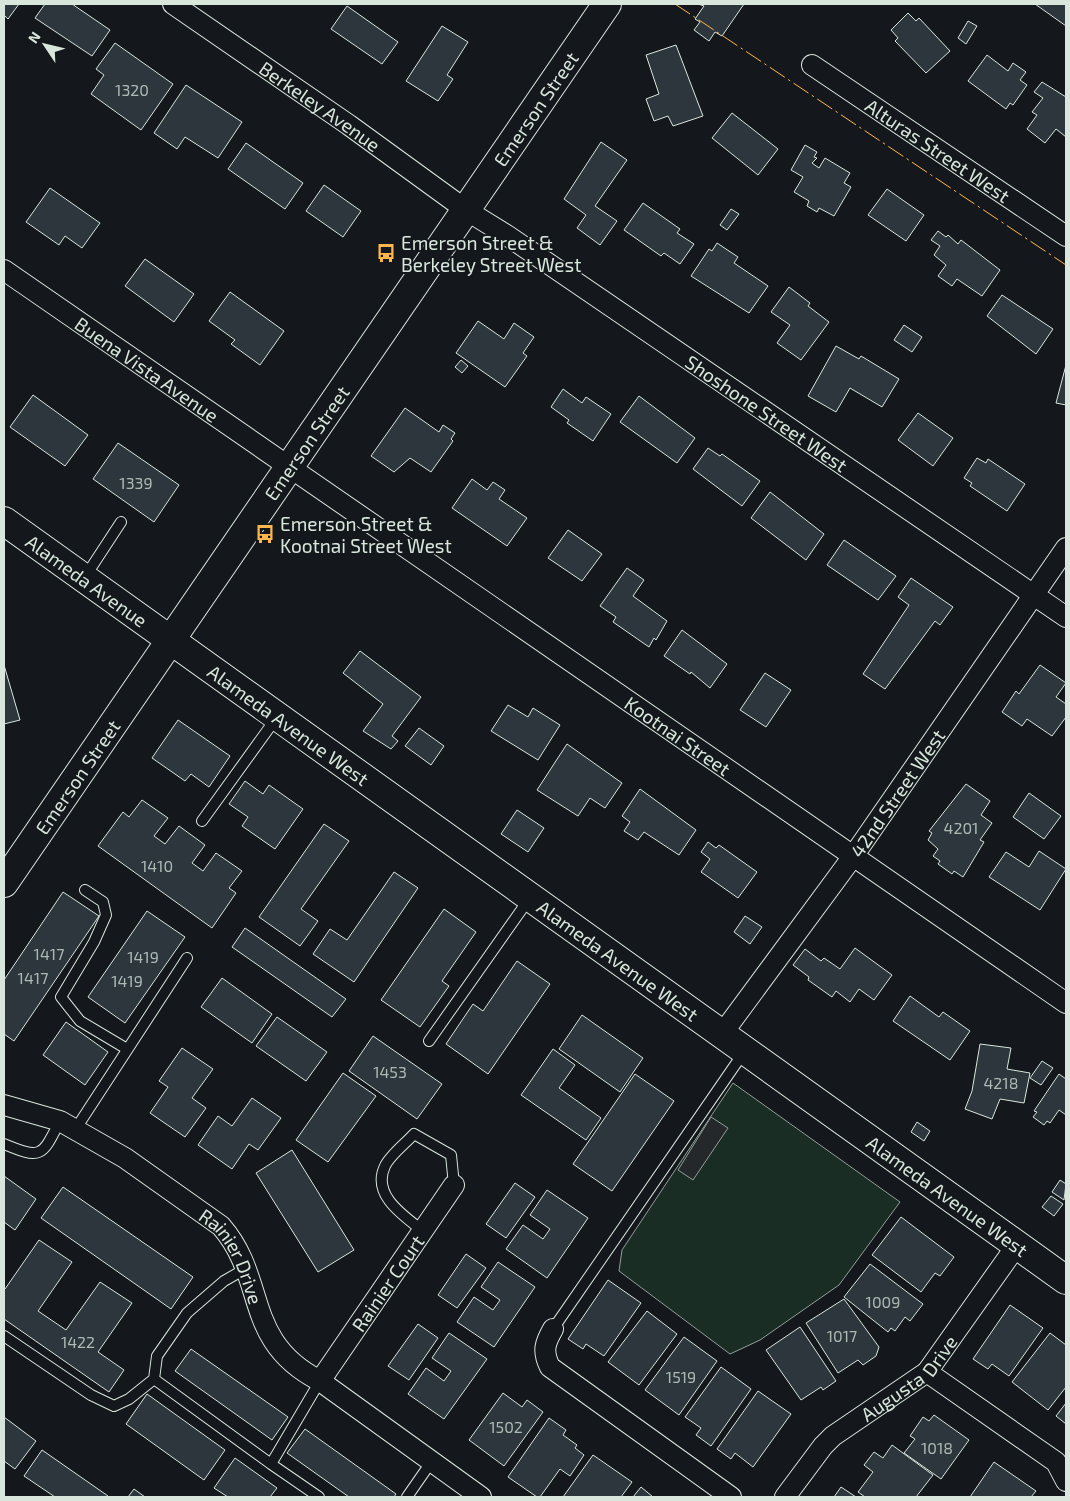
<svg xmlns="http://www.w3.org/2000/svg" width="1070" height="1501" viewBox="0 0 1070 1501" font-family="'Exo 2',sans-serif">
<rect width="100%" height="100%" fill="#14181c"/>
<path fill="#1a2d24" stroke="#939e99" d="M733 1083 900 1202 839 1285 760 1340 730 1354 619 1271 622 1250Z"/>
<path fill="#24282b" stroke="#939e99" d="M711 1117 728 1128 693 1180 678 1170Z"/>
<path fill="#2c363c" stroke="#d8e6dc" d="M4 4H19L8 19 4 15Z
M45 4H72L110 30 92 56 35 18Z
M698 4H744L722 36 715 32 709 41 694 30 700 22 695 19 704 6Z
M1035 4H1066V26Z
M347 6 398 42 382 64 331 29Z
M908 13 916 21 919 18 950 51 926 73 895 41 898 38 891 30Z
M968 21 977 26 966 44 958 38Z
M442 26 468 42 447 75 453 79 438 101 406 81Z
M115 43 173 84 141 130 91 94 104 75 96 69Z
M676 45 703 116 673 126 668 116 654 121 646 99 659 94 646 55Z
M987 55 1008 71 1013 63 1026 72 1020 80 1027 85 1013 105 1010 103 1006 109 968 81Z
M1042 82 1066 97V137L1056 129 1045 143 1027 129 1037 115 1032 112 1043 98 1034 92Z
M186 85 242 122 218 158 185 137 177 149 154 133Z
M732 113 778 149 758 175 712 138Z
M601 142 627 160 595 206 617 221 600 245 577 228 586 215 564 199Z
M246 143 303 183 285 209 228 169Z
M805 145 817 152 814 157 817 158 812 163 819 168 825 158 850 173 844 183 851 187 834 216 819 208 817 212 807 206 809 201 794 192 803 177 791 170Z
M324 185 361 211 343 237 306 211Z
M50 188 100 223 82 248 65 236 59 245 26 222Z
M887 189 924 215 906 241 868 215Z
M643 203 680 229 677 233 694 244 680 264 664 253 661 256 624 230Z
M731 209 739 214 727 230 720 225Z
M938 231 946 237 948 235 958 244 961 240 1000 270 982 296 957 279 952 286 938 276 946 265 934 255 940 246 931 240Z
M717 243 738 257 734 263 768 286 749 313 691 276 709 249 712 251Z
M145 259 194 294 174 322 125 286Z
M789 287 810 303 808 306 829 322 801 360 777 343 790 325 771 312Z
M230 292 284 331 260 365 231 344 235 340 209 321Z
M1002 295 1053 329 1036 354 987 316Z
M478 321 504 339 514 323 534 337 523 353 527 356 505 387 456 353Z
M904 325 922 337 912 352 894 340Z
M836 346 859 359 861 356 899 379 882 407 850 388 836 412 808 396Z
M461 360 468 366 462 373 455 367Z
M1066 365V405L1056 403Z
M563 389 582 403 586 397 611 414 593 441 567 423 569 420 551 407Z
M33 395 88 435 65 466 10 427Z
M639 396 695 438 677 463 620 422Z
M405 408 439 432 443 425 455 433 451 439 453 441 431 472 410 458 394 472 371 456Z
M918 413 953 438 933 466 898 440Z
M118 443 179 485 154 522 93 479Z
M708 448 720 456 722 454 760 481 742 506 693 469Z
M977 458 986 463 988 459 1025 484 1007 511 970 486 972 483 964 478Z
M472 479 487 490 493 482 505 490 499 499 527 518 507 546 452 508Z
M770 492 824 534 806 560 751 518Z
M568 530 602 554 582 581 548 558Z
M844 540 896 576 878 600 827 565Z
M627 568 644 580 633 596 667 621 656 640 654 638 649 647 613 622 616 617 600 606Z
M911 578 953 607 940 625 935 621 885 689 863 674 909 605 898 597Z
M682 630 727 664 710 688 691 672 690 674 664 656Z
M360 651 421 697 392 736 398 741 391 749 363 731 383 704 343 673Z
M4 665 20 720 4 724Z
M1040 665 1066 683 1056 697 1066 704V717L1052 736 1027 719 1022 726 1002 712 1016 691 1019 694Z
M765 673 791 690 766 727 740 710Z
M508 705 528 717 533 708 560 725 538 760 491 731Z
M178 720 230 756 209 787 191 774 185 781 152 758Z
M419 728 444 746 431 765 405 746Z
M567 744 622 783 605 808 590 798 578 816 537 790Z
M245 781 263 794 269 785 303 809 275 849 242 826 248 817 229 804Z
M966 784 990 801 981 815 992 823 980 840 984 842 963 877 954 871 952 874 938 864 940 861 933 856 938 849 928 840 932 833 929 831Z
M640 789 696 830 679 855 644 832 638 840 624 831 630 822 622 816Z
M1029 793 1061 816 1044 839 1013 817Z
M142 800 168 818 154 836 165 844 179 826 205 845 192 863 203 871 216 853 242 871 229 888 236 893 212 928 98 846 123 812 129 817Z
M517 810 544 828 528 852 501 834Z
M324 824 349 841 301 909 318 921 300 946 259 917Z
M708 842 716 848 719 845 757 872 738 898 701 872 710 859 701 852Z
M1039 851 1066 869 1040 910 989 877 1006 852 1029 867Z
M394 872 418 888 354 982 313 954 330 929 347 940Z
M63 892 99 916 14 1041 4 1034V980Z
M444 909 476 932 442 981 449 986 420 1027 381 1000Z
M147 911 185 937 125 1023 88 997Z
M745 916 762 927 750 944 734 932Z
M245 928 346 999 332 1017 232 947Z
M855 948 892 975 874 1000 859 989 850 1002 836 991 832 997 808 980 809 977 793 965 805 949 821 961 824 958 840 969Z
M517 961 550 984 488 1074 446 1044 473 1004 483 1011Z
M222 978 272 1014 252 1043 201 1007Z
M910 996 939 1017 943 1012 970 1031 950 1060 893 1021Z
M582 1015 643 1058 620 1092 559 1049Z
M277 1017 327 1052 306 1081 256 1046Z
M66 1022 108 1052 85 1085 43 1055Z
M373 1036 442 1084 417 1119 349 1071Z
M980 1044 1011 1048 1007 1069 1030 1073 1024 1103 1000 1099 992 1119 965 1109 972 1091Z
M182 1048 213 1069 192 1098 206 1108 185 1137 150 1113 168 1087 159 1081Z
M553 1049 575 1065 559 1088 601 1118 586 1140 521 1095Z
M1042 1061 1053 1068 1041 1085 1030 1078Z
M343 1073 376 1096 328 1162 296 1140Z
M635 1074 674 1101 612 1191 573 1164Z
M1059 1074 1066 1079V1115L1059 1110 1050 1123 1047 1121 1044 1125 1033 1117 1037 1112 1034 1111Z
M252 1098 281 1118 258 1150 249 1144 232 1169 198 1145 218 1116 232 1126Z
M917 1122 930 1131 924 1141 911 1132Z
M292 1150 354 1250 318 1272 256 1173Z
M4 1176 36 1199 15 1230 4 1222Z
M1060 1180 1066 1184 1064 1200 1052 1192Z
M515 1183 535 1197 506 1238 486 1224Z
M63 1187 193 1277 171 1309 41 1218Z
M547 1190 588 1218 547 1278 506 1249 523 1225 543 1239 550 1229 530 1215Z
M1051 1196 1063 1204 1054 1216 1042 1207Z
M901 1217 954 1257 940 1276 935 1273 921 1292 872 1255Z
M39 1240 72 1262 38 1311 66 1330 100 1282 132 1303 98 1352 124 1370 109 1392 4 1319V1288L5 1289Z
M466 1254 486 1268 457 1308 438 1295Z
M498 1262 535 1287 494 1347 457 1322 474 1297 493 1310 500 1300 481 1287Z
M870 1264 923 1304 910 1321 905 1317 895 1331 891 1328 888 1332 844 1297Z
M608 1280 641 1303 604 1356 586 1344 583 1349 568 1339Z
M844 1299 879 1347 876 1356 863 1365 858 1360 838 1373 806 1323Z
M1010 1305 1043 1328 1009 1376 992 1364 988 1369 973 1359Z
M647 1311 677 1334 639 1385 608 1362Z
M418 1324 438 1338 409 1380 388 1366Z
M800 1327 836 1381 823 1390 821 1387 801 1400 766 1350Z
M449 1333 487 1359 444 1419 408 1394 426 1368 444 1381 451 1371 432 1358Z
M1050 1333 1066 1345V1387L1048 1410 1012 1382Z
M684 1337 717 1361 679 1415 645 1390Z
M191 1349 288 1417 272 1440 175 1371Z
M721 1367 751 1389 711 1446 696 1435 701 1428 685 1417Z
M758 1391 791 1414 753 1467 735 1453 731 1459 717 1449Z
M503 1393 522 1407 527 1400 543 1412 504 1466 469 1440Z
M147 1394 225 1450 204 1480 126 1424Z
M1066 1403V1424L1056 1416Z
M934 1415 969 1440 941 1479 904 1453 915 1439 910 1436 923 1417 929 1421Z
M4 1417 36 1441 15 1469 4 1461Z
M549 1418 566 1430 563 1435 577 1445 575 1448 584 1455 570 1476 560 1469 540 1497H537L508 1477Z
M305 1429 396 1494 394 1497H349L287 1453Z
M892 1445 933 1475 916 1497H865L858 1492 873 1472 864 1465 874 1452 883 1458Z
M42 1450 108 1496V1497H55L24 1476Z
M593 1455 632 1482 621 1497H563Z
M235 1458 277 1488 270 1497H228L214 1488Z
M994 1462 1036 1491 1031 1497H970Z
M641 1487 653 1497H633Z
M841 1487 856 1497H834Z
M134 1489 145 1497H128Z"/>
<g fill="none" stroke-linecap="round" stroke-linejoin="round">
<g stroke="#d8e6dc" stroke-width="12">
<path id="lane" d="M85 577 121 522
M202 821 277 717
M85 890 103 902 106 915 94 942 61 997 80 1021 127 1049
M429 1041 529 899
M75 1130 187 958
M4 1144C42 1160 42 1156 60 1121
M423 1231C404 1216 371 1195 385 1166 390 1155 406 1143 414 1134L451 1155 454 1185
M245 1269 224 1281 187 1313 157 1356 154 1379 271 1464 320 1381
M553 1329 744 1052
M4 1336 91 1395 114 1406 129 1399 154 1379
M271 1464 319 1497
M407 1497 432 1461"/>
</g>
<g stroke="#d8e6dc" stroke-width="22">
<g id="street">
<path id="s1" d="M173 4 349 125 466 210 508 236 1066 617"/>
<path id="s2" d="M812 65 1066 236"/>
<path id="s3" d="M4 270 1066 1003"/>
<path id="s4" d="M722 1034 854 855 1066 548"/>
<path id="s5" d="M4 1105 60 1121 125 1158 221 1226C268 1280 242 1341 320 1381L481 1497"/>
<path d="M553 1329C545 1343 542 1351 550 1367L731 1497"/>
<path d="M927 1372 1056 1462 1066 1481"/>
<path id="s6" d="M320 1381 454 1185"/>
<path id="s7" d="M785 1497 823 1446 833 1436 927 1372 1017 1245"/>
</g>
</g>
<g stroke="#d8e6dc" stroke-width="30">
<g id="secondary">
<path id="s8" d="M4 521 1066 1280"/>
<path id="s9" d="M4 883 607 4"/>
</g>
</g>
<use href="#lane" stroke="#14181c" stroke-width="10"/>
<use href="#street" stroke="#14181c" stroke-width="20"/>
<use href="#secondary" stroke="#14181c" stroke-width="28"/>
<path stroke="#ffb74d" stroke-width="1" stroke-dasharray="18 4 2.5 4" stroke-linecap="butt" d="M675 4 1066 265"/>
</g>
<defs>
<g id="bus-bare" transform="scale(1.5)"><path d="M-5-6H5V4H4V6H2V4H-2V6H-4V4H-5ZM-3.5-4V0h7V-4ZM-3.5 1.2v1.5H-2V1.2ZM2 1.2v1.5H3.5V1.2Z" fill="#ffb74d" stroke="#14181c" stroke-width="2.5" paint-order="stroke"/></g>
</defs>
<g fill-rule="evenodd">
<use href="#bus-bare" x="386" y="253"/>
<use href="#bus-bare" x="265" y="534"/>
</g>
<g text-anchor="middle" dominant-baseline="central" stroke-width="4" stroke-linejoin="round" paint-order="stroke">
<g font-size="16" fill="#adbab4">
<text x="132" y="89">1320</text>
<text x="136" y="482">1339</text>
<text x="961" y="827">4201</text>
<text x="157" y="865">1410</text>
<text x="49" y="953">1417</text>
<text x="143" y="956">1419</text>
<text x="33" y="977">1417</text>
<text x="127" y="980">1419</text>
<text x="390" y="1071">1453</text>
<text x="1001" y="1082">4218</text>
<text x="883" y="1301">1009</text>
<text x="842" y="1335">1017</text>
<text x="78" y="1341">1422</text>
<text x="681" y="1376">1519</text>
<text x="506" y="1426">1502</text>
<text x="937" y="1447">1018</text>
</g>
<g font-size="19" fill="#d8e6dc" stroke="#14181c">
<text stroke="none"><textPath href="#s1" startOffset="179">Berkeley Avenue</textPath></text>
<text stroke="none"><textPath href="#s9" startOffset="939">Emerson Street</textPath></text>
<text stroke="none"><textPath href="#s2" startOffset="152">Alturas Street West</textPath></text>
<text stroke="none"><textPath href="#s3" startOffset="174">Buena Vista Avenue</textPath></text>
<text stroke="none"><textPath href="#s1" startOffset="721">Shoshone Street West</textPath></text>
<text stroke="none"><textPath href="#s9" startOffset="534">Emerson Street</textPath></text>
<text stroke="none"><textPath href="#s8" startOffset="102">Alameda Avenue</textPath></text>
<text stroke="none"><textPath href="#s8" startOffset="350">Alameda Avenue West</textPath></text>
<text stroke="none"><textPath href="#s3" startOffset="819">Kootnai Street</textPath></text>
<text stroke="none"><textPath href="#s9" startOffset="129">Emerson Street</textPath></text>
<text stroke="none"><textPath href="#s4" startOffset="298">42nd Street West</textPath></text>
<text stroke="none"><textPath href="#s8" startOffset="755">Alameda Avenue West</textPath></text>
<text stroke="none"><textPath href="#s8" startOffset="1160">Alameda Avenue West</textPath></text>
<text stroke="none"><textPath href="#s5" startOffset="282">Rainier Drive</textPath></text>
<text stroke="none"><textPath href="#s6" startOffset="119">Rainier Court</textPath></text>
<text stroke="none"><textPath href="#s7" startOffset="174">Augusta Drive</textPath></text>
</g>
<g font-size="19" fill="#d8e6dc" stroke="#14181c" text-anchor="start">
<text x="401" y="242">Emerson Street &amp;<tspan x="401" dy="22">Berkeley Street West</tspan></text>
<text x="280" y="523">Emerson Street &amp;<tspan x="280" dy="22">Kootnai Street West</tspan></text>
</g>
</g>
<rect width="1070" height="1501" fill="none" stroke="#d8e6dc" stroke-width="10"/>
<g transform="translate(45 45) rotate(305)" stroke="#14181c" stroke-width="4" paint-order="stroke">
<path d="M0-4L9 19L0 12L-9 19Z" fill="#d8e6dc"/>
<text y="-8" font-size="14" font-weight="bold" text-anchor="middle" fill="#d8e6dc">N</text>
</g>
</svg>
